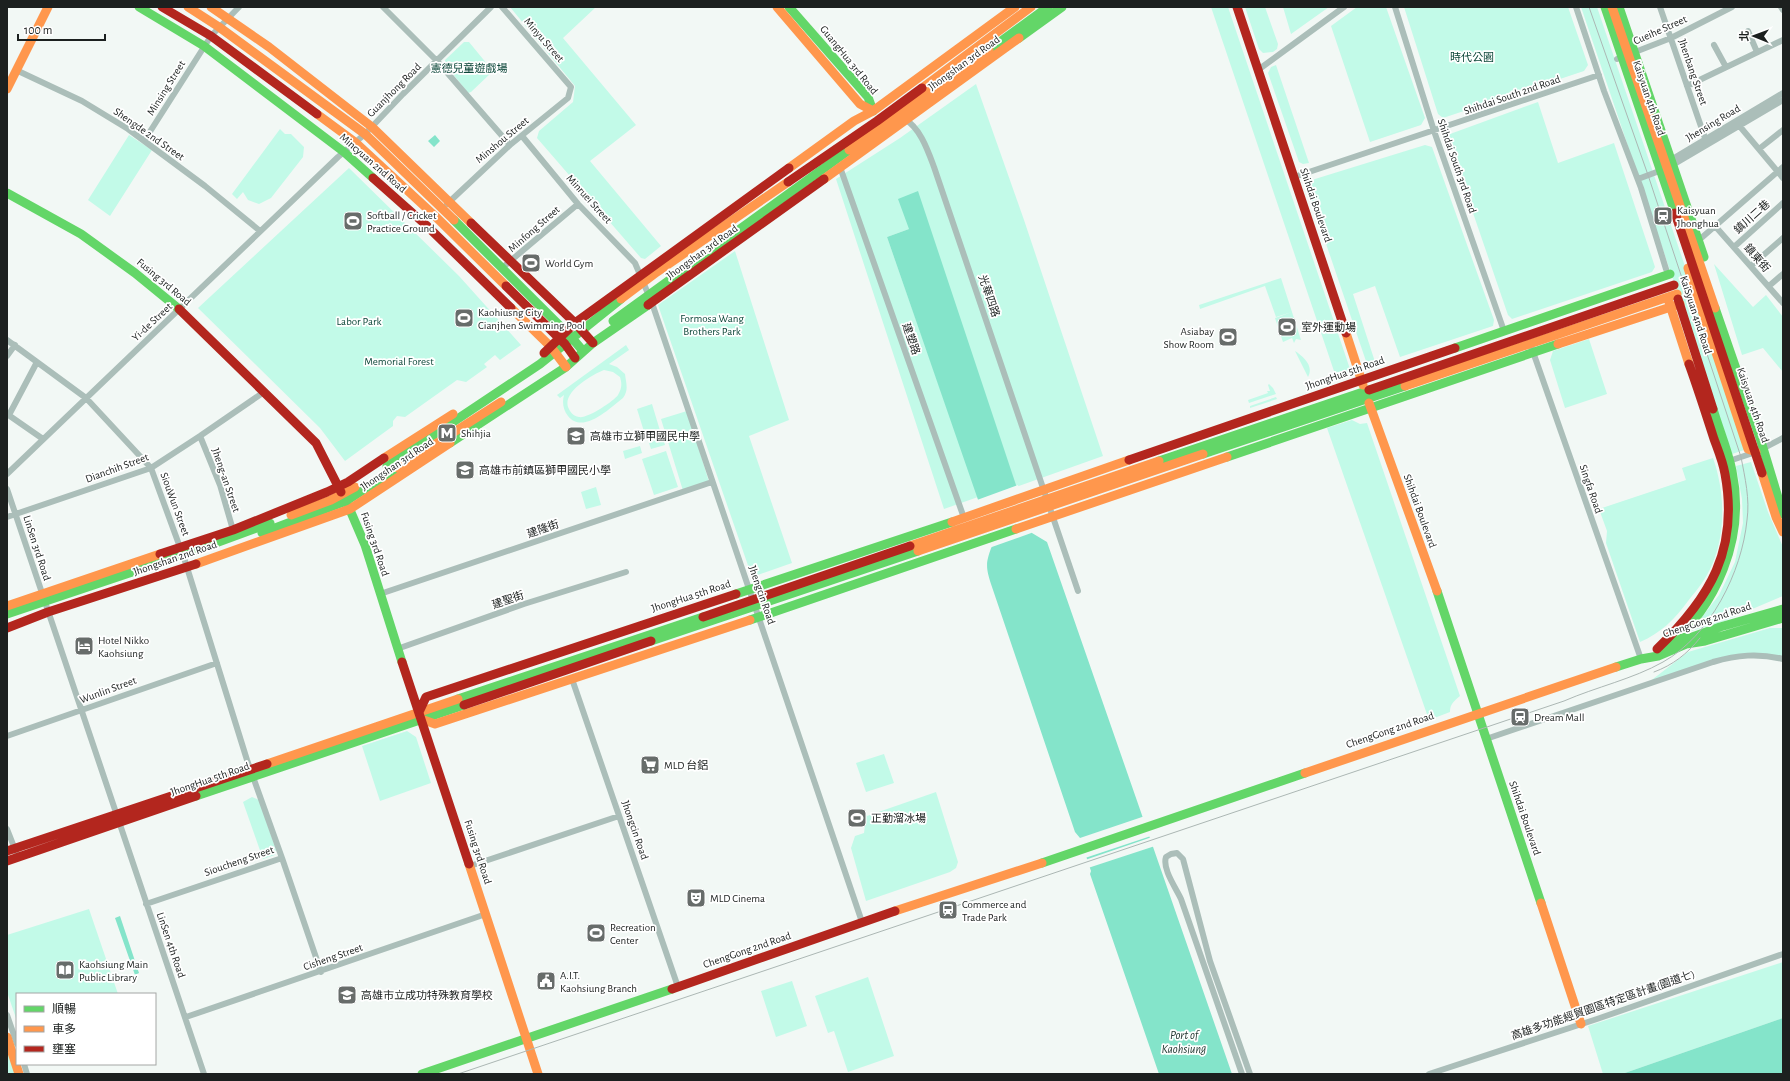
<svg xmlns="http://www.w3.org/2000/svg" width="1790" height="1081" viewBox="0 0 1790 1081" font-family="'Alegreya Sans','Noto Sans TC',sans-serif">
<rect width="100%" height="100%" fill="#f2f8f5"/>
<path fill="#c2fae8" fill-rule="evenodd" d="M510 7H596L563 38 636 125 590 161 661 246 645 259 641 258 537 138 539 131 573 102 575 86Z
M1211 7H1228L1351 372 1349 376 1337 380Z
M1245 7H1265L1278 44 1277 49 1273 52 1263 53 1259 49Z
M1283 7H1329L1291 34Z
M1357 7H1386L1425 118 1421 125 1370 142 1331 26Z
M1404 7H1568L1588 65 1584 71 1443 118 1438 114Z
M1581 7H1597L1747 449 1732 454Z
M464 42H469L492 70 491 73 471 92 468 93 445 64V60Z
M1276 65 1309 163 1303 164 1299 162 1268 73 1271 67Z
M976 84 1024 220 1103 456 1016 487 917 191 909 229 887 237 978 497 944 509 836 179 900 138Z
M1538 102 1558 163 1614 143 1655 267 1652 272 1512 319 1508 315 1448 140 1450 134Z
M280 129 285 134H291L304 147 303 157 271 198 259 204 248 200 243 192 237 199 232 194Z
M129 135 152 150 110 216 88 200Z
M1425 145 1432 147 1494 320 1493 326 1400 357 1375 286 1353 294 1376 365 1368 367 1306 185 1309 182 1315 179Z
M349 168 459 276 521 345 500 360 495 355 484 364 487 367 466 382 457 380 405 417 397 416 393 421V426L345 461 320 428 198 308Z
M735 251 789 420 749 436 792 563 752 577 658 305Z
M1714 264 1753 307 1766 295 1783 317V372L1763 348 1742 355Z
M1281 278 1292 312 1276 317 1265 286 1200 309 1199 305Z
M1292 312 1301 340 1296 339 1294 343 1292 338 1283 342 1275 318Z
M1589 339 1607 394 1565 408 1550 360 1553 351Z
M626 345 629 350 609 364 617 367 625 374C626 383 629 390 623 398 610 408 583 435 568 416 563 410 562 402 564 395L560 398 557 395ZM604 370 613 372 620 377C622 384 622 388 618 395 614 401 587 419 579 417 573 416 570 412 568 407 563 392 591 375 604 370Z
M1295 351C1304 357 1314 366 1308 377Z
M1269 384 1273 388 1276 394 1249 403 1248 400 1268 393 1267 391H1270L1268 385Z
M1276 397 1277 399 1250 408V406Z
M652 404 661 434 646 438 637 409Z
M687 411 710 485 684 494 661 419Z
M1352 420 1360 424 1367 423 1460 696C1454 701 1450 704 1450 712L1429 720 1327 428Z
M663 438 665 445 651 449 649 443Z
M640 446 642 453 625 459 623 451Z
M666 451 678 487 654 495 642 459Z
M1713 458C1725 492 1726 532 1712 565 1706 579 1697 590 1688 601 1675 619 1661 633 1640 642L1606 543 1607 531 1599 509 1686 480 1682 468Z
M1751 462 1768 512 1783 547V596L1724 621 1691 631 1719 595 1735 562 1743 523 1742 499 1736 466Z
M596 487 601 505 586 509 581 492Z
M1770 628H1783V660L1750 656 1723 661 1640 689 1688 652Z
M407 731 416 737 431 783 380 801 362 746Z
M884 754 894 783 866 792 856 763Z
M936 792 958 862 956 868 950 872 866 901 851 848 855 836 864 833 865 825 860 827 852 826C840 813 861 800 867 816Z
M252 797 259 800 276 850 275 855 263 859 243 802Z
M89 909 118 994H17V1021L7 992V935Z
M1783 962V1018L1622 1074H1603L1588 1026Z
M868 977 894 1056 848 1072 834 1031 828 1033 815 996Z
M792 981 807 1026 776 1037 761 991Z
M7 1045 16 1074H7Z"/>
<path fill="#84e4ca" d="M435 135 440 141 434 147 428 141Z
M918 191 1032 533 1047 542 1232 1074H1159L1090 874 1091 871 1080 838 1075 832 991 584C985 565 986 562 993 543L887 237 909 229 898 199Z
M120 916 139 973 135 975 115 918Z
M1783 1018V1074H1622Z"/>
<path fill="#f2f8f5" d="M1018 485 1034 532 989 548 991 543 977 500Z
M1145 816 1151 836 1085 858 1077 839Z
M1152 837 1155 846 1088 868 1085 860Z"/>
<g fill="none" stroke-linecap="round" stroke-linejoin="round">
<path stroke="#abbeb9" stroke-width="6" d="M383 7 437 61 510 145
M1395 7 1434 131 1504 331
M1576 7 1604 91 1641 188 1666 269
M1660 7 1706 141
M1781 7 1783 10
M1748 31 1757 52
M1714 45 1726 67
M1617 59 1671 38 1732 7
M16 70 82 101 128 129 205 186 260 231
M1258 70 1344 7
M1687 86 1783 40
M904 119C920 127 928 151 934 167L1078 591
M1737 123 1783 178
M522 136 578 204 635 263 652 303 862 922
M144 141 211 36 239 7
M1759 149 1783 130
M1669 161 1783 93
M1671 166 1783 100
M840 167 964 518
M1294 177 1599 75
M1638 179 1662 170
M447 204 510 145 568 98 571 87 502 7
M1715 226 1783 303
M1699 240 1783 167
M1734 247 1783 203
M1751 266 1783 238
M502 268 578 204
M1769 286 1783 274
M7 340 86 398 151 468 185 561 247 760 282 858 146 904
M1532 349 1641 659
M7 356 15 345
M7 414 43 439
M9 415 37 362
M200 436 220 485 233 530
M1726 462 1756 452 1783 438
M7 474 338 157 365 134 403 94 491 7
M7 489 204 1074
M7 517 151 468 200 436 264 392
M380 594 712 482
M397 649 524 604 626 572
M572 679 678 987
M7 736 217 663
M1486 739 1713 662C1737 655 1758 653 1783 659
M7 829 16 852
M282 858 321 972
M470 866 619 816
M7 1015 17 1044
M186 1017 486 914
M24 1064 27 1074
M1242 1074 1181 899C1176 888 1162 869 1166 857L1171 854 1177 853 1183 859 1210 961 1250 1074
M1429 1074 1597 1019 1783 954"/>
<path stroke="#63d668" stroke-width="9" d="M139 7 204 46 344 152 373 178
M789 7 868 97 873 111
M1605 7 1675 213
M1619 7 1704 257
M1019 38 1062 7
M989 50 1048 7
M7 193 81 234 135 273 179 309
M454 220 572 338 583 351
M1715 308 1760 438 1783 514
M613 321 849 150
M1455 348 1670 274
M450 443 566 367 593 343 648 305
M1203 454 1405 386
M1227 457 1558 344
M1159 461 1369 390
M387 466 540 364 621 299
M347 503 365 545 402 662
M262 533 346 501 398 468
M1437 591 1541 903
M736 594 952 522
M7 614 183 555 270 523
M750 620 1016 529
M1684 640 1720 627 1783 609
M651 641 918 551
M1665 650C1717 606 1746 538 1732 471 1728 450 1719 430 1713 409
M1616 667 1641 659 1658 656 1686 644 1705 641 1783 618
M458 699 703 617
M196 796 464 705
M1042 863 1305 773
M422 1074 672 989"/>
<path stroke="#ff974d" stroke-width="9" d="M188 7 219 27 365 134 454 220
M211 7 269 47 372 127 471 223
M777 7 860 104 873 111
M1612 7 1715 308
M922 88 1031 7
M7 89 48 7
M317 114 355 142 435 216 506 286
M849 150 989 50
M789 168 854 121 873 111 1015 7
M824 179 1019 38
M1688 268 1748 449 1756 452
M621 299 657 272 788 182
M1669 302 1689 364
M511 308 551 347 566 367
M1346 333 1363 385
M1558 344 1680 304
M1405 386 1677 294
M1369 403 1437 591
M384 458 453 414
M398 468 501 402
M1762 473 1776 517 1783 532
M291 515 331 500 355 487
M952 522 1129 460
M1016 529 1227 457
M910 546 1159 461
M918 551 1203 454
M196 564 350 509 450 443
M7 606 160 554
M421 719 435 724 750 620
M267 764 458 699
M1305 773 1616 667
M469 864 538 1074
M1541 903 1581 1024
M895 911 1042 863
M7 1037 19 1074"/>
<path stroke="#b3261e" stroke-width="9" d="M162 7 211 36 317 114
M1237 7 1346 333
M373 178 426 225 511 308
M788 182 877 121 922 88
M1675 213 1762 473
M471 223 575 323 593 343
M506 286 565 344 575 358
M1678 299 1713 409
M648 305 824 179
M179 309 316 443 341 492
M544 353 575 323 789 168
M1369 390 1674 285
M1129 460 1455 348
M160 554 233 530 327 492 348 482 384 458
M703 617 910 546
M7 628 48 612 196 564
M1657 649C1710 598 1739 550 1725 474 1723 462 1718 450 1714 439 1706 414 1698 389 1689 364
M402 662 469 864
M464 705 651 641
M419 712 426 697 736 594
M7 851 267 764
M7 861 196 796
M672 989 895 911"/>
<path stroke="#acb7b4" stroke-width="1" d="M1654 672C1673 665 1687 654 1700 638
M458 1074 1564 701C1596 687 1633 679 1663 662 1710 636 1742 572 1747 520 1750 499 1745 478 1741 457L1648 175 1589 7"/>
</g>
<defs>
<g id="station-square" transform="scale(1)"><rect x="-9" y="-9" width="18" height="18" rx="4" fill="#676c6a" stroke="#fff"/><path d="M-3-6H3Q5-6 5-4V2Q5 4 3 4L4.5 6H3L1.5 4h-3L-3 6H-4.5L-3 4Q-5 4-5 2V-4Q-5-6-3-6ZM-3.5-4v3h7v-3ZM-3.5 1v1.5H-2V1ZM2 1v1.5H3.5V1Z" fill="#fff"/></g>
<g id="stadium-square" transform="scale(1)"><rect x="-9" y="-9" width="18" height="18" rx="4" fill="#676c6a" stroke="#fff"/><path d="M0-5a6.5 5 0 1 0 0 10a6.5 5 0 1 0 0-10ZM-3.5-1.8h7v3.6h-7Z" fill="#fff"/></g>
<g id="metro-square" transform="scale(1)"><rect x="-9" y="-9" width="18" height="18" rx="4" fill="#676c6a" stroke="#fff"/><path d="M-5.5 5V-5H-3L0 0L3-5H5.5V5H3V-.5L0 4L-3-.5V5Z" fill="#fff"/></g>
<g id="school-square" transform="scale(1)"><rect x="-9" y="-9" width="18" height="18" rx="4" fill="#676c6a" stroke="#fff"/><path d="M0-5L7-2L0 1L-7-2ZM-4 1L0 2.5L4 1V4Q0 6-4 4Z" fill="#fff"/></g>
<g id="hotel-square" transform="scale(1)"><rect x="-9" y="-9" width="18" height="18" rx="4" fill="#676c6a" stroke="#fff"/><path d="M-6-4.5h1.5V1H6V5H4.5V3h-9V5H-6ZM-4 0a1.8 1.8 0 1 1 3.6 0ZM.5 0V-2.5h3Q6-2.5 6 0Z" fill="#fff"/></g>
<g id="supermarket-square" transform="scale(1)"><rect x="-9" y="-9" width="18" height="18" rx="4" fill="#676c6a" stroke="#fff"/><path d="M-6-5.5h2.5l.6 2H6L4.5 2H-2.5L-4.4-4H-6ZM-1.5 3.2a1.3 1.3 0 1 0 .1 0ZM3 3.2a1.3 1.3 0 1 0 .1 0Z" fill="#fff"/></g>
<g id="theatre-square" transform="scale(1)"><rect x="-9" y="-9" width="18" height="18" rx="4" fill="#676c6a" stroke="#fff"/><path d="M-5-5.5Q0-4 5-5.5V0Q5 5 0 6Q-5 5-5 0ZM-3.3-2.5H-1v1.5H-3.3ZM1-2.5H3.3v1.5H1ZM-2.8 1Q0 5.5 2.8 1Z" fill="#fff"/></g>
<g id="library-square" transform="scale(1)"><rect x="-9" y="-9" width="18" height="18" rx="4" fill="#676c6a" stroke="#fff"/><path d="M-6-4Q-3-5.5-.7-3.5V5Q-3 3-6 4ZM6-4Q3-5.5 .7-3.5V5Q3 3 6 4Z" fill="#fff"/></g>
<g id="civic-square" transform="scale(1)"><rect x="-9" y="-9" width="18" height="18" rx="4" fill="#676c6a" stroke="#fff"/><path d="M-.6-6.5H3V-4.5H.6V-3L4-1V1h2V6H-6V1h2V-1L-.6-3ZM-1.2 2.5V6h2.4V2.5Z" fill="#fff"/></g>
</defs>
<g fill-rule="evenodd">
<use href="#station-square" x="1663" y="216"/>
<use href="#stadium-square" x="353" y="221"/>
<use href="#stadium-square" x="531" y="263"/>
<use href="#stadium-square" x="464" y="318"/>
<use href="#stadium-square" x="1287" y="327"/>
<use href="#stadium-square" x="1228" y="337"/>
<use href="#metro-square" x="447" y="433"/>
<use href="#school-square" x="576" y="436"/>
<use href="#school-square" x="465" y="470"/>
<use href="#hotel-square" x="84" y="646"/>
<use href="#station-square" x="1520" y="717"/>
<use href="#supermarket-square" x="650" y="765"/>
<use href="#stadium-square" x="857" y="818"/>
<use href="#theatre-square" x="696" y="898"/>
<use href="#station-square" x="948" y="910"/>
<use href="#stadium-square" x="596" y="933"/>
<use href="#library-square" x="65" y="970"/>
<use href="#civic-square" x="546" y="981"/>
<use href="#school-square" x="347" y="995"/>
</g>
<g text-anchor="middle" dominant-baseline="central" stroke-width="3.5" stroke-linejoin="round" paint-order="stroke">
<g font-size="11" fill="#1c201f" stroke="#fff">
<text transform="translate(1660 30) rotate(-24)">Cueihe Street</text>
<text transform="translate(544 40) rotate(49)">Minyu Street</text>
<text transform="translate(849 60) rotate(51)">GuangHua 3rd Road</text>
<text transform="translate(964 63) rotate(-36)">Jhongshan 3rd Road</text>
<text transform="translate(1693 72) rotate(71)">Jhenbang Street</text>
<text transform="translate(166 88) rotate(-58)">Minsing Street</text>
<text transform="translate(394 90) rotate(-45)">Guanjhong Road</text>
<text transform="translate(1512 95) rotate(-19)">Shihdai South 2nd Road</text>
<text transform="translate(1649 98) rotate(71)">Kaisyuan 4th Road</text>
<text transform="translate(1713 123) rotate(-31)">Jhensing Road</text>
<text transform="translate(149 134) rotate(35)">Shengde 2nd Street</text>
<text transform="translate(502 140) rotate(-40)">Minshou Street</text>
<text transform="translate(373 163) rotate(41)">Mincyuan 2nd Road</text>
<text transform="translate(1457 166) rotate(71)">Shihdai South 3rd Road</text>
<text transform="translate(589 199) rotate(48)">Minruei Street</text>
<text transform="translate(1316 205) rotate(71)">Shihdai Boulevard</text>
<text transform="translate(1752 217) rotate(-42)">鎮川二巷</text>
<text transform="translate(534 229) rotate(-41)">Minfong Street</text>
<text transform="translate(702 252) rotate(-36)">Jhongshan 3rd Road</text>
<text transform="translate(1757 258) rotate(49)">鎮東街</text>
<text transform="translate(164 282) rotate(40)">Fusing 3rd Road</text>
<text transform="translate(989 296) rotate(71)">光華四路</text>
<text transform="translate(1696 315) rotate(72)">KaiSyuan 4nd Road</text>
<text transform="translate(152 322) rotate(-43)">Yi-de Street</text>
<text transform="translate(911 339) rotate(71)">建塑路</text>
<text transform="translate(1345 373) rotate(-19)">JhongHua 5th Road</text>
<text transform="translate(1753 405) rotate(71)">Kaisyuan 4th Road</text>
<text transform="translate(397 464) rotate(-34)">Jhongshan 3rd Road</text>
<text transform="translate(117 468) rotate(-20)">Dianchih Street</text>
<text transform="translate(226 480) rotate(71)">Jheng-an Street</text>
<text transform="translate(1591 489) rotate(71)">Singfa Road</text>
<text transform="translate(175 504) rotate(70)">SiouWun Street</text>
<text transform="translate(1420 511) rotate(70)">Shihdai Boulevard</text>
<text transform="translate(543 529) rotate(-19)">建隆街</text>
<text transform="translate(375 544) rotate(71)">Fusing 3rd Road</text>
<text transform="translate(37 548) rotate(72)">LinSen 3rd Road</text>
<text transform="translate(175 558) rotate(-19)">Jhongshan 2nd Road</text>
<text transform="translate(762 595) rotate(71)">Jhengcin Road</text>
<text transform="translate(691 596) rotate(-18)">JhongHua 5th Road</text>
<text transform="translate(508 600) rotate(-19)">建聖街</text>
<text transform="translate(1707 620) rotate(-18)">ChengGong 2nd Road</text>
<text transform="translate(108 690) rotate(-20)">Wunlin Street</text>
<text transform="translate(1390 730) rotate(-19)">ChengGong 2nd Road</text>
<text transform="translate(210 779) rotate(-19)">JhongHua 5th Road</text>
<text transform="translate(1525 818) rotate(71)">Shihdai Boulevard</text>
<text transform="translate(635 830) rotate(71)">Jhongcin Road</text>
<text transform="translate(478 852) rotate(72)">Fusing 3rd Road</text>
<text transform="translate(239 861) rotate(-19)">Sioucheng Street</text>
<text transform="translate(171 945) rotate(71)">LinSen 4th Road</text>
<text transform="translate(747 950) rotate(-19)">ChengGong 2nd Road</text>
<text transform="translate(333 957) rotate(-19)">Cisheng Street</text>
<text transform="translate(1603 1005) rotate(-19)">高雄多功能經貿園區特定區計畫(園道七)</text>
</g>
<g font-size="11" fill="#0b4638" stroke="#fff">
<text x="1472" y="57">時代公園</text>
<text x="469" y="68">憲德兒童遊戲場</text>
<text x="712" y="318">Formosa Wang<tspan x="712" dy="13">Brothers Park</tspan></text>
<text x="359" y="321">Labor Park</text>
<text x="399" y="361">Memorial Forest</text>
</g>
<g font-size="11" fill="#1c201f" stroke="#fff" text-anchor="start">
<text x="1677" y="210">Kaisyuan<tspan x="1677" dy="13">Jhonghua</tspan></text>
<text x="367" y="215">Softball / Cricket<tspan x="367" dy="13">Practice Ground</tspan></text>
<text x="545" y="263">World Gym</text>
<text x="478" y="312">Kaohiusng City<tspan x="478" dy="13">Cianjhen Swimming Pool</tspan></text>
<text x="1301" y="327">室外運動場</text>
<text x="1214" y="331" text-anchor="end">Asiabay<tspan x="1214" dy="13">Show Room</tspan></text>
<text x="461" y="433">Shihjia</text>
<text x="590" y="436">高雄市立獅甲國民中學</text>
<text x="479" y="470">高雄市前鎮區獅甲國民小學</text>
<text x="98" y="640">Hotel Nikko<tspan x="98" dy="13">Kaohsiung</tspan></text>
<text x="1534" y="717">Dream Mall</text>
<text x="664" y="765">MLD 台鋁</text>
<text x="871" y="818">正勤溜冰場</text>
<text x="710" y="898">MLD Cinema</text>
<text x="962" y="904">Commerce and<tspan x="962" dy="13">Trade Park</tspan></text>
<text x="610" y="927">Recreation<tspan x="610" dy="13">Center</tspan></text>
<text x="79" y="964">Kaohsiung Main<tspan x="79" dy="13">Public Library</tspan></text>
<text x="560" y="975">A.I.T.<tspan x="560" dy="13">Kaohsiung Branch</tspan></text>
<text x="361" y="995">高雄市立成功特殊教育學校</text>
</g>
<g font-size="12" font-style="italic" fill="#1b312a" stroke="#fff">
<text x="1184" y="1035">Port of<tspan x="1184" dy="14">Kaohsiung</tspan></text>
</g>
</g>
<rect width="1790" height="1081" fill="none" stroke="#1c201f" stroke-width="16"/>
<rect x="16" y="993" width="140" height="72" fill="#ffffff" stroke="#a4a6a5"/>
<rect x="24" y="1006" width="20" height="6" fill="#63d668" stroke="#a4a6a5"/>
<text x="52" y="1013" font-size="12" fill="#1c201f">順暢</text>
<rect x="24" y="1026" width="20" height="6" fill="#ff974d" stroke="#a4a6a5"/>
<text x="52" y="1033" font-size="12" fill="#1c201f">車多</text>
<rect x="24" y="1046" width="20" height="6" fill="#b3261e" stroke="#a4a6a5"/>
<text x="52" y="1053" font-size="12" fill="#1c201f">壅塞</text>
<g transform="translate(1754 36) rotate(271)" stroke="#ffffff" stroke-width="3" paint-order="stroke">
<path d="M0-3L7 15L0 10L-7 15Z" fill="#1c201f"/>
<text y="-6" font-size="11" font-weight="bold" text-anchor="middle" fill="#1c201f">北</text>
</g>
<path d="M18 34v6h87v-6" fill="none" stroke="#1c201f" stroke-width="2"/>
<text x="24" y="34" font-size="12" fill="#1c201f" stroke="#ffffff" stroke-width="3" paint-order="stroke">100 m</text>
</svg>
